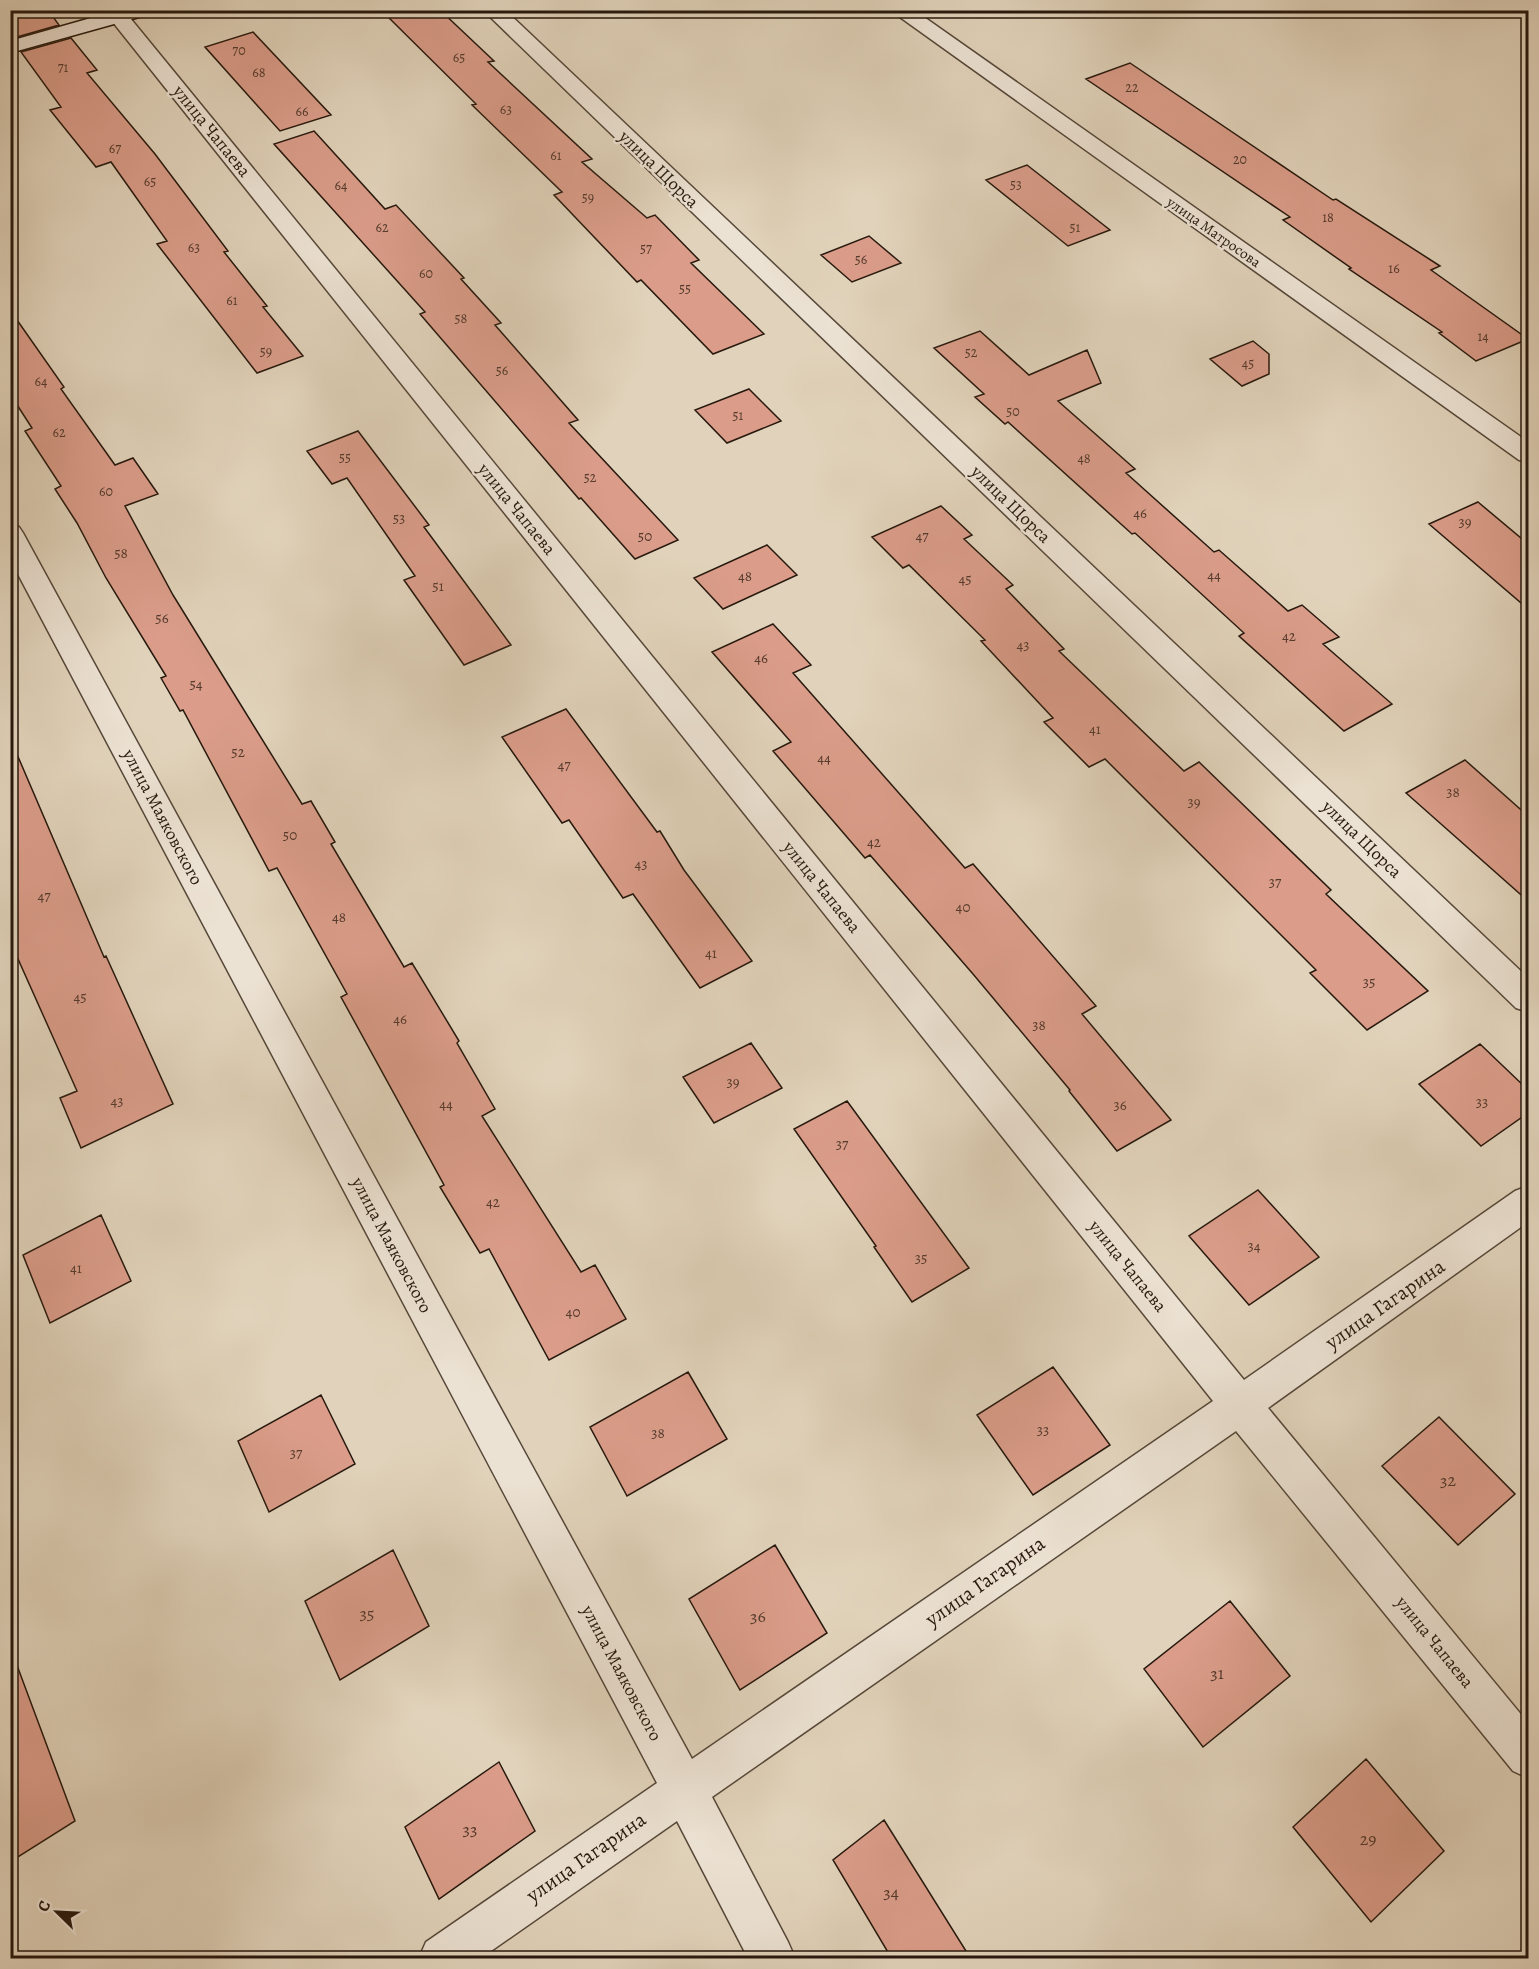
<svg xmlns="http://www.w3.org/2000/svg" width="1539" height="1969" viewBox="0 0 1539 1969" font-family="Alegreya,serif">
<rect width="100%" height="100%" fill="#e1d3bb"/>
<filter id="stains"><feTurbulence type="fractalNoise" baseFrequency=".00333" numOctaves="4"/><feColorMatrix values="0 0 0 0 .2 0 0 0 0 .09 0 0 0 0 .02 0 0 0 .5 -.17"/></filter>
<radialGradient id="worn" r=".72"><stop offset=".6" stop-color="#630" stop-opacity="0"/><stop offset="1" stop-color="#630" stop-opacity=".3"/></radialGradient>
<path fill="#db9d8a" stroke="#27190e" stroke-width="1.5" d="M10 10H48L59 25 10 39Z
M381 10H440L494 61 488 62 592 159 582 162 647 218 655 215 699 260 691 263 764 334 713 354 641 280 637 282 554 195 562 192 472 105 476 104Z
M253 32 331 115 280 131 205 47Z
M71 38 97 70 87 73 155 154 228 251 224 252 267 306 263 307 303 356 257 373 157 244 167 241 111 162 96 167 50 110 61 107 21 52Z
M1130 63 1333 200 1336 199 1440 266 1431 270 1528 339 1476 361 1439 333 1442 332 1349 269 1351 268 1283 220 1290 217 1086 79Z
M314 131 385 209 396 205 464 278 461 279 501 323 495 325 578 420 569 423 678 540 635 559 581 498 579 499 420 314 425 312 274 144Z
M1027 165 1110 230 1068 246 986 180Z
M869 236 901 263 852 282 821 255Z
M10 310 64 387 61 389 115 465 133 458 158 494 125 506 173 595 302 804 311 801 335 842 331 844 404 967 412 963 459 1041 457 1043 495 1109 482 1116 581 1272 595 1265 626 1319 549 1360 489 1249 480 1253 440 1187 444 1185 341 997 347 994 277 868 269 871 183 710 180 711 161 678 166 676 106 578 77 523 55 489 61 486 25 431 32 428 10 394Z
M980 331 1029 375 1087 350 1101 383 1058 401 1135 469 1126 473 1214 552 1219 550 1288 611 1302 605 1339 637 1323 644 1392 704 1344 731 1239 636 1244 633 1135 533 1132 534 1008 422 1005 424 975 397 984 394 934 348Z
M1253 341 1269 354V374L1242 386 1210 359Z
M749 389 781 421 727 443 695 410Z
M358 431 429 525 424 527 511 645 464 665 404 580 415 576 347 478 332 484 307 451Z
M1478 502 1528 544V609L1429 524Z
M941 506 972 535 964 539 1013 585 1006 589 1064 649 1059 651 1184 771 1199 762 1331 890 1326 894 1428 991 1367 1030 1310 973 1316 970 1105 759 1089 767 1044 722 1053 718 981 641 985 640 909 565 903 568 872 537Z
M767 545 797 575 723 609 694 578Z
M773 624 811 665 793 673 965 868 973 864 1096 1006 1082 1014 1171 1120 1117 1151 1069 1091 1070 1090 973 974 870 855 865 858 773 751 791 742 712 652Z
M566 709 657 832 660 831 684 870 752 961 700 988 633 894 623 898 569 820 562 823 502 737Z
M10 738 104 957 106 956 173 1104 81 1148 60 1098 77 1091 10 941Z
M1465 760 1528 816V901L1406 793Z
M751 1043 782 1088 714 1123 683 1077Z
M1480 1044 1528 1090V1113L1481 1146 1419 1084Z
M847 1101 969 1268 912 1302 874 1247 876 1246 794 1129Z
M1258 1190 1319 1257 1249 1305 1189 1236Z
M101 1215 131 1281 50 1323 23 1255Z
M1053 1367 1110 1445 1033 1495 977 1415Z
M688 1372 727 1439 627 1496 590 1427Z
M321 1395 355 1464 269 1512 238 1441Z
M1439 1417 1515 1494 1458 1545 1382 1466Z
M775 1545 827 1633 740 1690 689 1599Z
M393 1550 429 1626 340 1680 305 1601Z
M1230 1601 1290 1676 1203 1747 1144 1669Z
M10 1660H15L75 1821 10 1862Z
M1366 1759 1444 1851 1371 1922 1293 1827Z
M499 1762 535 1831 439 1899 405 1827Z
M884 1820 971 1959H892L833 1860Z"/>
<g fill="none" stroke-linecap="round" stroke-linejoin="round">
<g stroke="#564839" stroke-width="3">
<path id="street" d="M483 10H505L1528 978V1012L1516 1008Z
M890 10H914L1528 442V462L1519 460Z
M119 11 126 13 1244 1380 1515 1191 1528 1186V1222L1268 1408 1528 1723V1778L1513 1771 1236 1431 712 1797 788 1942 795 1958H748L677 1821 481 1958H419L426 1942 657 1783 10 559V524L19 527 23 533 692 1759 1213 1401 112 21 109 17 112 13Z"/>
</g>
<g stroke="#27190e" stroke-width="3">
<path id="secondary" d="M119 10H153L150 14 10 53V41Z"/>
</g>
<use href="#street" fill="#ece2d3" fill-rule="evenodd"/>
<use href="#secondary" fill="#ece2d3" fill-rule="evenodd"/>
</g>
<g text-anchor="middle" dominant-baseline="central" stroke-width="5" stroke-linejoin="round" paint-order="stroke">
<g font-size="14" fill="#543a2d">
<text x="239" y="50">70</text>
<text x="459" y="57">65</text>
<text x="63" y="67">71</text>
<text x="259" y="72">68</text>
<text x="1132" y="87">22</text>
<text x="506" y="109">63</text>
<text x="302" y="111">66</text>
<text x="115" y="148">67</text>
<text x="556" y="155">61</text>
<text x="1240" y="159">20</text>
<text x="150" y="181">65</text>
<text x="1016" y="184">53</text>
<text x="341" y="185">64</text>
<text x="588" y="197">59</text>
<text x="1328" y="217">18</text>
<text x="382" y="227">62</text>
<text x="1075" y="227">51</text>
<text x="194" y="247">63</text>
<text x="646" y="248">57</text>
<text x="861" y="259">56</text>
<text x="1394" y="268">16</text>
<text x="426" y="273">60</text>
<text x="685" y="288">55</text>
<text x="232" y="300">61</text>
<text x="461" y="318">58</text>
<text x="1483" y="336">14</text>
<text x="266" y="351">59</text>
<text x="971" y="352">52</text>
<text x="1248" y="363">45</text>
<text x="502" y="370">56</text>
<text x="41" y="381">64</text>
<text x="1013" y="411">50</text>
<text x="738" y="415">51</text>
<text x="59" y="432">62</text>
<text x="345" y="457">55</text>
<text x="1084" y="458">48</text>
<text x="590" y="477">52</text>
<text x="106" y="491">60</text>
</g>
<g font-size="15" fill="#27190e" stroke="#ece2d3">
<text transform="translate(1214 232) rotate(35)">улица Матросова</text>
</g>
<g font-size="15" fill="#543a2d">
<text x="1140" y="513">46</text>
<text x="399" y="518">53</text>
<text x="1465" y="522">39</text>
<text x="645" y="536">50</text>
<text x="922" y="536">47</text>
<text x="121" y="553">58</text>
<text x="1214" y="575">44</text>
<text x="745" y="576">48</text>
<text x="965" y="579">45</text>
<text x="438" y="586">51</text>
<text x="162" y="618">56</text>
<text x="1289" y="636">42</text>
<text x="1023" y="645">43</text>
<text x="761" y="658">46</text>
<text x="196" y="684">54</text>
<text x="1095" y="729">41</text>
<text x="238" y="752">52</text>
<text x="824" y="758">44</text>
<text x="564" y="765">47</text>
<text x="1453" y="792">38</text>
<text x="1194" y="802">39</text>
<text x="290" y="835">50</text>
<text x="874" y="842">42</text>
<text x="641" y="864">43</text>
<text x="1275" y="882">37</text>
<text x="44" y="896">47</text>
<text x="963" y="907">40</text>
<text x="339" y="917">48</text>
<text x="711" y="953">41</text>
<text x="1369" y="982">35</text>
<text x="80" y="997">45</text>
<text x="400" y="1019">46</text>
<text x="1039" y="1025">38</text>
<text x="733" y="1082">39</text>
<text x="117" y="1101">43</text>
<text x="1482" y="1102">33</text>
<text x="446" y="1104">44</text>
<text x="1120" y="1105">36</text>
<text x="842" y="1144">37</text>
<text x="493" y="1202">42</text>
<text x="1254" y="1246">34</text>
<text x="921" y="1258">35</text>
<text x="76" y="1268">41</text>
<text x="573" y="1312">40</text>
<text x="1043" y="1430">33</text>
<text x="658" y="1433">38</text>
<text x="296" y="1453">37</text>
</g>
<g font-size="18" fill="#27190e" stroke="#ece2d3">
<text transform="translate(212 131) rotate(51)">улица Чапаева</text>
<text transform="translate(659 169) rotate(44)">улица Щорса</text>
<text transform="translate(1011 504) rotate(44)">улица Щорса</text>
<text transform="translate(517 509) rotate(51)">улица Чапаева</text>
<text transform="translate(163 817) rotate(62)">улица Маяковского</text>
<text transform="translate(1362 839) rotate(44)">улица Щорса</text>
<text transform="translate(822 887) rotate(51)">улица Чапаева</text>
<text transform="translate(392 1245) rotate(62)">улица Маяковского</text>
<text transform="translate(1128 1266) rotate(51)">улица Чапаева</text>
<text transform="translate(1435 1642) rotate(51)">улица Чапаева</text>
<text transform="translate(622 1673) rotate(62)">улица Маяковского</text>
</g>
<g font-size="18" fill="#543a2d">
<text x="1448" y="1480">32</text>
<text x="367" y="1613">35</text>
<text x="758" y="1616">36</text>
<text x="1217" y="1673">31</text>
<text x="470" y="1829">33</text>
<text x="1368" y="1839">29</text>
<text x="891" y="1892">34</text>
</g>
<g font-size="21" fill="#27190e" stroke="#ece2d3">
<text transform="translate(1385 1304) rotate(-35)">улица Гагарина</text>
<text transform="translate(985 1581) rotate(-35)">улица Гагарина</text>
<text transform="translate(586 1857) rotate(-35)">улица Гагарина</text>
</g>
</g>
<rect width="1539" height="1969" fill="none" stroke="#e1d3bb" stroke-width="36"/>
<rect x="12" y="12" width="1515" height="1945" fill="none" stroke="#27190e" stroke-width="3"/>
<rect x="18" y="18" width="1503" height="1933" fill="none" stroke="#27190e" stroke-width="1.5"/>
<g transform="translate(57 1912) rotate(294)" stroke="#ece2d3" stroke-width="4.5" paint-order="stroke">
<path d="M0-4.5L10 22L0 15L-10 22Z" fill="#27190e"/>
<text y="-9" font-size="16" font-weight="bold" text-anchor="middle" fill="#27190e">С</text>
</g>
<rect width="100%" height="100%" filter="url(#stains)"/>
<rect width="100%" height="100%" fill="url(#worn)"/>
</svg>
